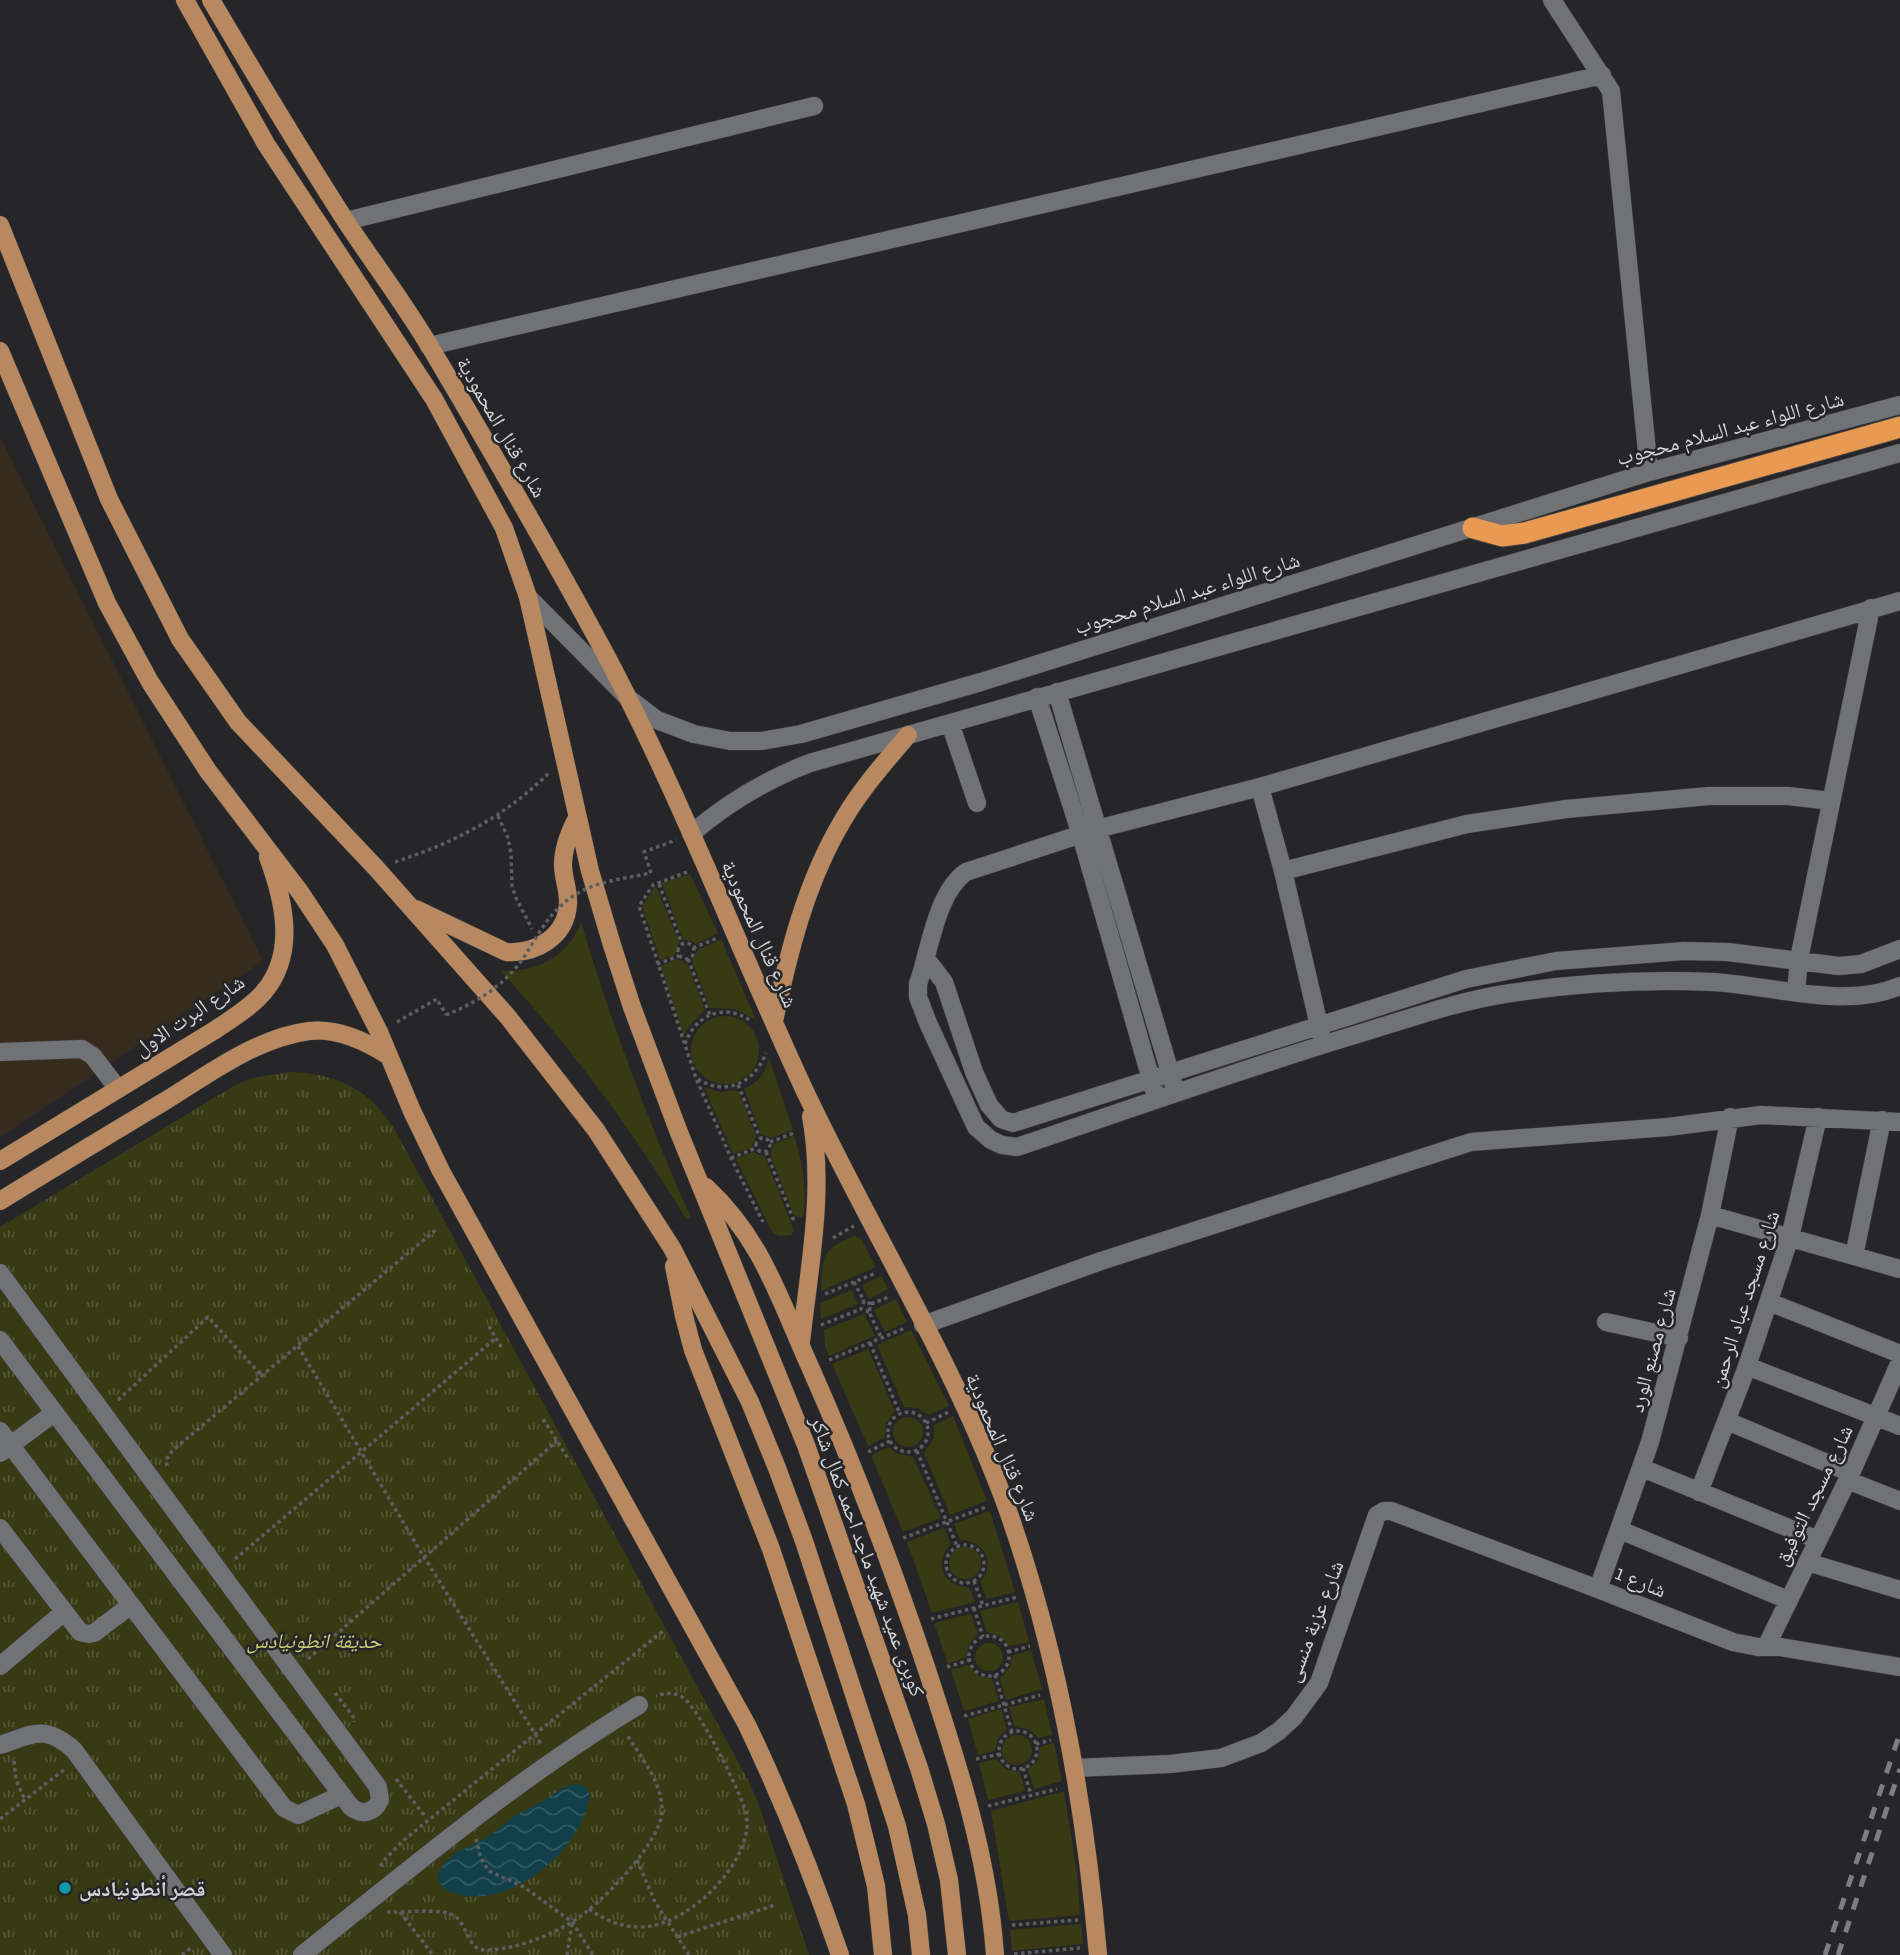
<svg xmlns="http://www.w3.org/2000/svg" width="1900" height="1955" viewBox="0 0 1900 1955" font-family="'Zilla Slab','Noto Naskh Arabic',serif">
<defs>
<pattern id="park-tufts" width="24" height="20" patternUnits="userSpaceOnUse" patternTransform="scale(1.75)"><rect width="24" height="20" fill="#383a14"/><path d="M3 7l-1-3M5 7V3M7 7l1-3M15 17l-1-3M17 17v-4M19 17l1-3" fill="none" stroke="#545635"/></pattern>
<pattern id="water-waves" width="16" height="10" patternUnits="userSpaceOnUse" patternTransform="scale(1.75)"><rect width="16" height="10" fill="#113f4a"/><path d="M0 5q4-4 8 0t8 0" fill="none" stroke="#335a63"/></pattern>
</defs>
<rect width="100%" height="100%" fill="#262629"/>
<path fill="#362c1d" d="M0 437 263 961 0 1137Z"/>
<path fill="#383a14" d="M690 874 718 933 696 944 692 941 683 940 662 883Z
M656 886 679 942 675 955 660 960 642 906Z
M581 922C611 1023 648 1121 691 1218L686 1219C633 1130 571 1048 501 971 537 972 568 957 581 922Z
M721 939 756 1020 735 1009 710 1008 692 961 698 950Z
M677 959 687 963 705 1010 689 1026 684 1036 661 966Z
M691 1050a34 34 0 1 1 68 0a34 34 0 1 1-68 0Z
M769 1058 793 1130 772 1138 761 1134 744 1089C758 1082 766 1073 769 1058Z
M704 1087 719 1092 738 1090 756 1136 751 1148 733 1154Z
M794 1136C802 1161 807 1187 804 1214L801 1218 794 1215 770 1155 774 1144Z
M753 1152 765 1157 794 1230 791 1235 779 1236 772 1232 736 1159Z
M855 1236 861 1239 876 1267 821 1291C822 1259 821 1248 855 1236Z
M881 1276 888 1289 869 1299 862 1285Z
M852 1290 858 1304 821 1319 820 1303Z
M896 1299 907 1322 885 1332 874 1310Z
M864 1314 875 1336 829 1356 825 1346 824 1330Z
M911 1330 949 1406 929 1415 918 1408 904 1407 877 1345Z
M868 1349 895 1411 886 1423 885 1437 868 1446 832 1364Z
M953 1416 987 1501 950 1515 924 1453 934 1438V1425Z
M893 1432a15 15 0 1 1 30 0a15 15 0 1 1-30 0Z
M889 1447 896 1453 913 1457 941 1518 903 1532 871 1455Z
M990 1511 1015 1592 987 1599 980 1582C997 1563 984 1540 960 1540L954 1524Z
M944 1528 951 1544C933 1563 943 1587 969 1587L975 1602 932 1613 907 1542Z
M949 1563a16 16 0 1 1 32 0a16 16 0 1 1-32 0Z
M1018 1602 1029 1642 1009 1646 1000 1636 987 1632 980 1611Z
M971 1614 978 1634 969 1644 966 1657 948 1664 934 1623Z
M975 1657a14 14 0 1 1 28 0a14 14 0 1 1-28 0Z
M1031 1650 1042 1689 1006 1700 1000 1678 1009 1668 1013 1655Z
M968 1665 978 1676 992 1679 999 1701 964 1711 951 1670Z
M1044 1699 1052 1735 1038 1738 1028 1729 1015 1727 1009 1707Z
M1001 1709 1007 1729 998 1738 995 1751 978 1755 968 1719Z
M1002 1750a15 15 0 1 1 30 0a15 15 0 1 1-30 0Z
M1054 1743 1062 1781 1034 1789 1028 1770 1038 1760 1040 1747Z
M996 1759 1006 1770 1020 1772 1025 1791 988 1800 979 1763Z
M1064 1791 1077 1873 1080 1915 1009 1921 991 1811Z
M1081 1924 1083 1944 1012 1951 1010 1930Z"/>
<path fill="url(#park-tufts)" d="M291 1072C339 1074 371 1090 396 1132L748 1780 760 1808 809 1955H0V1227L234 1086 252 1078Z"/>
<path fill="url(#water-waves)" d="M576 1784 584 1786 590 1794C583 1841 537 1885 490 1895 472 1900 421 1893 444 1864 456 1849 475 1846 489 1836 498 1830 506 1822 515 1816 524 1810 534 1807 543 1801 554 1793 562 1787 576 1784Z"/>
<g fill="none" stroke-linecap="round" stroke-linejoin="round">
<g stroke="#424244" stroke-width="19">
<path id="minor" d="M1552 0 1611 91 1649 472
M346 221 814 106
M429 346 1602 75
M528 597 628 698 657 720 694 734 730 741H762L801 734 981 682 1649 472 1900 405
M1900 601 1260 787 1097 829 966 872C936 893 930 950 918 984V997L928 1023 976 1127 991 1140 1002 1145 1017 1147C1127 1110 1237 1071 1348 1037 1402 1021 1456 1001 1511 993 1577 983 1645 979 1712 982 1771 985 1845 1010 1900 986
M1057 692 1174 1086
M1037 697 1081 835 1154 1090
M950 723 977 803
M1260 787 1283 871 1321 1034
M691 834C727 803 765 780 810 763L1900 453
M1283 871 1467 824 1566 809 1709 796H1788L1831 801
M927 960 944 982 974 1072 989 1105 1001 1119 1013 1123 1466 979 1556 961 1684 951 1728 952 1839 966 1861 964 1900 949
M1796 992 1799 959 1871 608
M0 1052 82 1049 93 1056 118 1089
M1710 1215 1900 1269
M1854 1256 1882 1120
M0 1273 378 1787 380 1800C374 1813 362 1816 351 1807L0 1340
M1769 1302 1900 1354
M1606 1322 1679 1338
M923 1325 1101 1261 1471 1142 1668 1127 1761 1115 1900 1122
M1747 1366 1900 1426
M1727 1421 1851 1473
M0 1431 284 1808 298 1815 341 1795
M0 1453 54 1413
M1642 1468 1818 1540
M1847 1480 1900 1501
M1699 1492 1745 1372 1790 1237 1818 1117
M0 1528 80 1632 89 1634 94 1633 131 1605
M1620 1530 1788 1600
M1807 1562 1900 1590
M1598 1589 1650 1442 1710 1215 1730 1117
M1766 1647 1851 1473 1900 1362
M0 1666 64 1612
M0 1745C32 1735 44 1723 74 1750L223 1955
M1074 1768 1170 1764 1221 1758 1261 1743 1279 1731 1294 1717 1319 1683 1377 1515 1384 1511H1391L1598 1589 1733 1642 1758 1647H1780L1900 1667
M302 1955C411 1868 519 1777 639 1705"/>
</g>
<g stroke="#424244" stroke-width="19">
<path id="major" d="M185 0 266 144 434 399 504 528 528 597 590 871 612 945 632 1007 678 1130 806 1445 919 1768 936 1824 949 1880 957 1955
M211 0C255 75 300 150 347 223 375 265 406 306 432 350 487 443 542 538 594 633 674 779 733 936 803 1087 869 1228 954 1362 1007 1508 1058 1652 1085 1804 1098 1955
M0 225 109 499 180 639 238 722 376 868 508 1017 596 1130 672 1248 750 1402 777 1468 804 1541 897 1826 917 1915 921 1955
M0 351 107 603 150 682 208 771 300 892 335 945 379 1032 412 1111 441 1171 747 1725C783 1800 813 1876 840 1955
M416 909 506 952C536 954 566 937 568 904 569 891 563 878 563 865 563 848 569 833 577 818
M774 1021C789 951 806 882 843 820 861 789 885 762 908 735
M0 1161 215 1030C231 1019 250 1008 263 993 297 954 284 900 268 857
M706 1187C763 1240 780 1301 811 1369 854 1466 892 1566 926 1667 957 1761 988 1855 995 1955
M0 1201C55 1167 110 1134 165 1101 209 1074 256 1038 309 1031 338 1028 365 1041 389 1056
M674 1266 684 1316 693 1350 771 1549 856 1804 876 1886 883 1955
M801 1342C809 1268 825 1191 811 1116"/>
</g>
<g stroke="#424244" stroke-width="23">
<path id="highway" d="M1473 528 1502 536 1525 533 1900 427"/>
</g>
<path stroke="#5d5e60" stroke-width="3.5" stroke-dasharray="3.5 3.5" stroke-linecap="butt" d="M498 816 508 838 511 853 512 886 516 898 532 929
M395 862C456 842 504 817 550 772
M687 872 653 885 639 906 696 1078 731 1158 763 1222
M651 873 644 852 676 840
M659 884 682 944
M678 951a8 8 0 1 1 16 0a8 8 0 1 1-16 0Z
M693 948 717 938
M688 959 710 1015
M657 964 679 956
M397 1022 437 999 446 1015
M685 1044C695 1015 724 1002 751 1021
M698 1079C726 1097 755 1082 766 1053
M738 1085 760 1138
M756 1145a7 7 0 1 1 14 0a7 7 0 1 1-14 0Z
M770 1142 794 1133
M766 1152 794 1221
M731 1158 756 1148
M833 1238 854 1226
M854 1282 864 1301
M825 1294 876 1273
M871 1304 889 1297
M869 1312 861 1309 864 1301 871 1304 869 1312 881 1337
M821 1325 861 1309
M489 1326 501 1347
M870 1343 900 1414
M298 1346 424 1557 542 1745
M829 1360 905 1328
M118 1400 208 1317 262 1376
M888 1432a20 20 0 1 1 40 0a20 20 0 1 1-40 0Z
M543 1419 569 1460
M926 1423 949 1412
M917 1451 957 1546
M868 1452 890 1441
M167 1466 166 1460 172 1451 438 1228
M903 1538 986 1507
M946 1564a19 19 0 1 1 38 0a19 19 0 1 1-38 0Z
M235 1559 496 1338
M974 1581 983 1606
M974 1608 983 1637
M931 1619 1017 1597
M969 1656a20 20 0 1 1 40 0a20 20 0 1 1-40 0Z
M1008 1652 1030 1646
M308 1659 557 1441
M947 1667 970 1660
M995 1675 1012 1732
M335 1693 355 1719 354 1722
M964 1716 1040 1695
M999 1750a19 19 0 1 1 38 0a19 19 0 1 1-38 0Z
M1036 1744 1051 1740
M976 1759 1000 1754
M14 1761 16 1780 25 1800
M1023 1768 1031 1795
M396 1779 425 1816
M988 1806 1057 1789
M0 1819 65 1769
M476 1839 481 1859 489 1871 524 1887 572 1922 593 1955
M637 1860 655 1902 689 1955
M380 1866 385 1859 404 1840 663 1631
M589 1909C606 1921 623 1928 644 1927 687 1924 741 1872 747 1829 747 1824 747 1818 746 1813 741 1793 698 1706 682 1697 674 1692 665 1693 656 1696
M387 1912C404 1913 444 1907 456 1917 468 1927 468 1951 486 1950 516 1949 547 1937 572 1922 600 1905 660 1844 662 1812 663 1784 642 1758 627 1735
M400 1912 433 1955
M1012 1925 1078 1920
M677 1937 775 1905
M1014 1954 1080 1948
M182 1955 192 1947
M567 1955 572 1923"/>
<use href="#minor" stroke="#717276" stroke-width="18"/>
<use href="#major" stroke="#b88960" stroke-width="18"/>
<use href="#highway" stroke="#e89952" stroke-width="21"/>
<path stroke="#7e7e80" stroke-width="5" stroke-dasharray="12 12" stroke-linecap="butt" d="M1825 1955 1900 1733
M1838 1955 1900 1769"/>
<path stroke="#5d5e60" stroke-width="3.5" stroke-dasharray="3.5 3.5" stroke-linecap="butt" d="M446 1015C478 1002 507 984 526 954 541 930 552 908 578 893 599 881 627 878 651 873"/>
</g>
<circle fill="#0f9aa8" stroke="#262629" stroke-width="2.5" cx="65" cy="1888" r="7"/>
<g text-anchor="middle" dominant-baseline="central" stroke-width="5" stroke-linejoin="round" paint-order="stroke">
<g font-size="21" fill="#d2d3d4" stroke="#262629">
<text transform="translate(502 427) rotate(60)">شارع قنال المحمودية</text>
<text transform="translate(1730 428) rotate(-15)">شارع اللواء عبد السلام محجوب</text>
<text transform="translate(1187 593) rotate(-17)">شارع اللواء عبد السلام محجوب</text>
<text transform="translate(760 934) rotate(66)">شارع قنال المحمودية</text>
<text transform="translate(189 1015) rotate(-34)">شارع البرت الاول</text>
<text transform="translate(1744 1299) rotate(-72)">شارع مسجد عباد الرحمن</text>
<text transform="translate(1652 1350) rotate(-75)">شارع مصنع الورد</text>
<text transform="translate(1003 1447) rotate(67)">شارع قنال المحمودية</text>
<text transform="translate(1813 1495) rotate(-64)">شارع مسجد التوفيق</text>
<text transform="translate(868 1556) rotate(70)">كوبرى عميد شهيد ماجد احمد كمال شاكر</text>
<text transform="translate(1641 1581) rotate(22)">شارع 1</text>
<text transform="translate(1314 1621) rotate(-69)">شارع عزبة منسى</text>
</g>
<g font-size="21" font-style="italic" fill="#cad074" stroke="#262629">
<text x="314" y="1640">حديقة انطونيادس</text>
</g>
<g font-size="21" font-weight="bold" fill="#d2d3d4" stroke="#262629" text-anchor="start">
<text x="79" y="1888">قصر أنطونيادس</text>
</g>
</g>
</svg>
